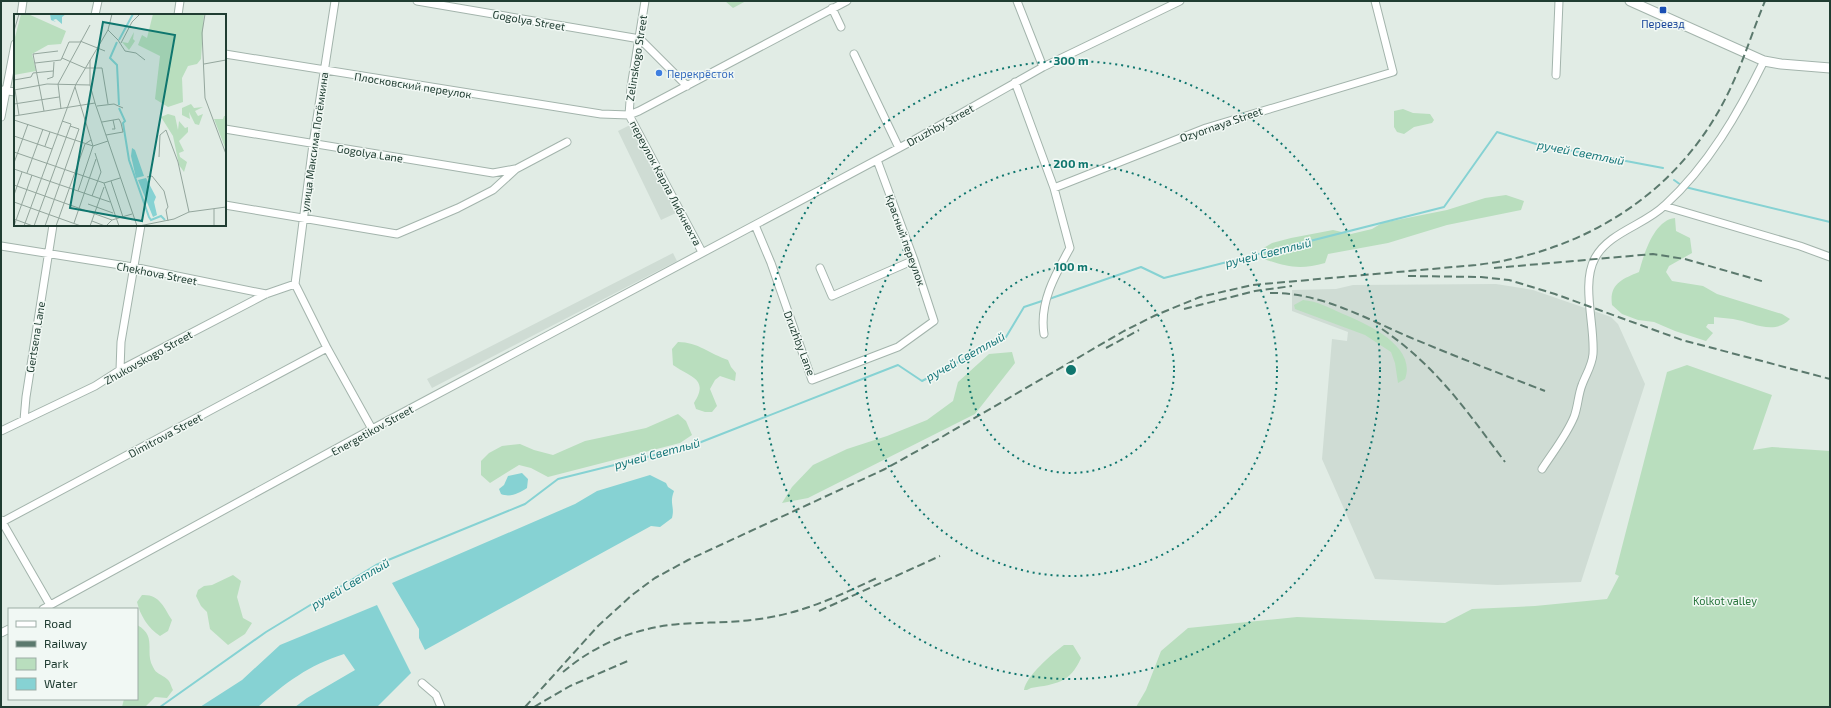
<svg xmlns="http://www.w3.org/2000/svg" width="1831" height="708" viewBox="0 0 1831 708" font-family="'Exo 2',sans-serif">
<rect width="100%" height="100%" fill="#e1ece5"/>
<path fill="#cfdcd4" d="M632 124 676 213 661 220 618 131Z
M673 253 677 261 432 388 427 379Z
M1496 284 1533 290 1611 317 1618 324 1645 384 1581 582 1497 585 1375 579 1322 459 1332 339 1347 341 1348 332 1292 311V290L1336 289 1353 285Z"/>
<path fill="#b9debe" d="M725 1H746L733 8Z
M1403 109 1413 113 1430 114 1434 120 1432 123 1414 127 1404 134 1397 132 1394 127V111Z
M1506 195 1524 201 1521 210 1447 225 1388 243 1328 254 1325 263C1300 270 1287 267 1264 259L1262 249 1272 243 1291 238 1333 230 1351 234 1372 229 1382 223 1447 210 1485 198Z
M1675 218 1676 231 1690 238 1692 253 1669 266 1666 272 1672 281 1703 286 1717 294 1782 314 1790 319C1774 336 1752 322 1733 319 1727 318 1720 318 1714 317V324H1708L1706 327 1713 333 1706 341 1675 331 1654 322 1638 320 1622 314 1612 305C1609 284 1622 279 1639 272 1644 254 1654 220 1675 218Z
M1303 300C1317 301 1330 308 1343 314 1367 324 1417 346 1405 379L1398 383 1395 363 1391 352 1365 335 1295 309 1294 305Z
M678 342C698 342 710 354 728 360L731 367 736 373 735 381 720 376 715 380 710 389 717 406 712 412H705L696 409 694 403C710 378 689 377 673 365L672 349Z
M1012 352 1015 363 975 414 808 498 782 503 792 487 813 465 847 449 887 436 927 420 953 401 958 382 989 354Z
M1687 365 1772 395 1753 450 1772 447 1830 451V707H1136L1146 690 1161 651 1188 628 1297 617 1445 623 1472 609 1535 606 1607 599 1619 576 1615 574 1667 372Z
M678 414 686 421 692 435 680 443 548 477 531 468 519 465 490 483 481 475V461L489 453 502 446 520 444 534 450 553 455 585 441 646 428Z
M233 575 241 581 237 597 243 618 252 623 245 634 228 645 210 629 207 612 201 606 196 596 198 590 204 586 212 585Z
M142 595C160 594 164 608 172 620L168 631 160 636C148 628 140 615 137 602Z
M137 625C158 636 144 652 153 667 156 674 161 674 167 679 170 681 171 686 173 690L167 698 155 697 145 707H122L124 699H137Z
M1064 645H1073L1081 658C1070 683 1056 684 1031 688L1027 690H1024C1026 676 1052 654 1064 645Z"/>
<path fill="#86d2d3" d="M522 473 528 479 527 488C519 493 511 498 501 494L499 489 504 485 508 476Z
M650 475 666 483 668 487 674 491C669 504 675 506 672 518L660 527 651 526 425 650 419 638V629L392 583 575 504 597 491Z
M377 605 411 673 377 707H295L307 698 355 670 344 654C309 665 285 683 258 707H200L242 680 280 645Z"/>
<g fill="none" stroke-linecap="round" stroke-linejoin="round">
<path stroke="#86d2d3" stroke-width="2" d="M1674 180 1681 185
M1685 187 1830 222
M1049 299 1141 267 1164 278 1444 207 1497 132 1536 144 1663 168
M160 707 266 632 376 565 525 504 558 479 691 446 898 365 922 381 1006 337 1024 307 1045 300"/>
<g stroke="#a3b4ac" stroke-width="9">
<path id="minor" d="M417 1 640 39 687 86
M645 1 631 87 629 115 702 252
M1017 1 1043 67
M832 8 841 27
M21 15 23 1
M95 15 98 1
M178 15 180 1
M225 54 601 114 629 115 639 111 847 1
M854 54 899 148
M1556 75 1559 1
M1015 82 1054 188 1070 248C1055 275 1039 303 1044 334
M1 90 15 92
M1 117 15 44
M225 129 493 173 515 169
M1054 188 1206 128 1393 72 1375 1
M225 205 397 234 458 208 493 190 516 169 567 142
M1664 206 1800 246 1830 257
M755 225 771 263 812 380 898 347 934 321 914 260 877 160
M1 246 133 267 266 294
M820 268 832 296 914 260
M295 284 313 144 335 1
M295 284 327 348 372 429
M120 370 121 342 141 225
M24 420 26 397 53 225
M1 431 95 386 120 370 266 294 295 284
M1542 469C1553 452 1566 436 1574 417 1578 407 1578 395 1582 385 1586 374 1592 366 1593 354 1595 325 1581 284 1595 258 1609 232 1645 225 1665 205 1708 166 1739 112 1764 61
M1 520 50 605
M2 522 327 348
M43 609 372 429 914 140 1043 67 1180 1
M1 633 9 629
M422 683 436 695 441 707"/>
</g>
<g stroke="#a3b4ac" stroke-width="11">
<path id="tertiary" d="M1630 1 1764 61 1781 64 1830 68"/>
</g>
<use href="#minor" stroke="#fff" stroke-width="7"/>
<use href="#tertiary" stroke="#fff" stroke-width="9"/>
<path stroke="#5b796d" stroke-width="2" stroke-dasharray="8 4" stroke-linecap="butt" d="M1494 268 1653 254 1685 259 1765 282
M1408 276 1481 277 1509 280 1555 294 1682 340 1830 379
M1270 293C1322 292 1368 320 1414 339 1457 357 1501 374 1545 391
M1184 309 1255 291 1292 286
M1382 329C1437 367 1466 410 1505 462
M1106 348 1139 330
M819 611 940 556
M563 672C596 644 635 628 679 624 708 622 737 623 766 618 808 611 840 595 877 578
M525 707 598 626 632 595 655 578 688 560 885 469 935 441 1124 331 1156 315 1200 297 1252 285 1476 265C1579 253 1672 198 1722 105 1740 72 1751 35 1765 1
M534 707 570 686 630 660"/>
</g>
<g fill="none" stroke="#0f766e" stroke-width="2" stroke-dasharray="2 4">
<circle cx="1071" cy="370" r="103"/>
<circle cx="1071" cy="370" r="206"/>
<circle cx="1071" cy="370" r="309"/>
</g>
<rect fill="#1a4fb4" stroke="#f1f8f4" stroke-width="1.5" x="1659" y="6" width="8" height="8" rx="2"/>
<circle fill="#3f7fe0" stroke="#f1f8f4" stroke-width="1.5" cx="659" cy="73" r="4"/>
<g text-anchor="middle" dominant-baseline="central" stroke-width="3" stroke-linejoin="round" paint-order="stroke">
<g font-size="11" fill="#203d32" stroke="#f1f8f4">
<text transform="translate(529 20) rotate(10)">Gogolya Street</text>
<text transform="translate(636 58) rotate(-81)">Zelinskogo Street</text>
<text transform="translate(413 85) rotate(9)">Плосковский переулок</text>
<text transform="translate(1221 124) rotate(-19)">Ozyornaya Street</text>
<text transform="translate(940 125) rotate(-29)">Druzhby Street</text>
<text transform="translate(314 142) rotate(-82)">улица Максима Потёмкина</text>
<text transform="translate(370 153) rotate(9)">Gogolya Lane</text>
<text transform="translate(666 183) rotate(62)">переулок Карла Либкнехта</text>
<text transform="translate(906 240) rotate(70)">Красный переулок</text>
<text transform="translate(157 273) rotate(11)">Chekhova Street</text>
<text transform="translate(35 337) rotate(-81)">Gertsena Lane</text>
<text transform="translate(800 343) rotate(69)">Druzhby Lane</text>
<text transform="translate(148 357) rotate(-29)">Zhukovskogo Street</text>
<text transform="translate(372 430) rotate(-29)">Energetikov Street</text>
<text transform="translate(165 435) rotate(-28)">Dimitrova Street</text>
</g>
<g font-size="11" fill="#164399" stroke="#f1f8f4">
<text x="1663" y="23">Переезд</text>
</g>
<g font-size="11" fill="#366cbe" stroke="#f1f8f4" text-anchor="start">
<text x="667" y="73">Перекрёсток</text>
</g>
<g font-size="11" fill="#29763d" stroke="#f1f8f4">
<text x="1725" y="600">Kolkot valley</text>
</g>
<g font-size="12" font-style="italic" fill="#18787b" stroke="#f1f8f4">
<text transform="translate(1581 152) rotate(11)">ручей Светлый</text>
<text transform="translate(1268 252) rotate(-14)">ручей Светлый</text>
<text transform="translate(965 356) rotate(-29)">ручей Светлый</text>
<text transform="translate(657 453) rotate(-15)">ручей Светлый</text>
<text transform="translate(350 583) rotate(-30)">ручей Светлый</text>
</g>
</g>
<g transform="translate(14 14)">
<rect width="212" height="212" fill="#e1ece5"/>
<path d="M7 0H14L52 17 47 30 34 31 18 40 22 57 0 61V27ZM139 0H190L187 45 183 50 174 52 168 64 169 88 154 93 141 85 146 42 124 31 128 21 133 24ZM120 18 119 25 121 27 115 36 108 28 114 29ZM177 90 180 94 189 93 181 97 184 102 189 100 185 111 181 110 175 98 176 105 168 101V94ZM154 100 161 102 164 116 165 107 171 114 174 113V118L165 127 170 137 165 139 166 143 173 148 170 158 165 151 159 122 147 103ZM210 102H212V136L200 105H209Z" fill="#b9debe"/>
<path d="M36 0 44 1 52 0 48 3V10L42 5 39 6 42 8 37 6ZM118 134 121 136 130 162 122 164 117 142ZM132 164 142 183 140 188 143 201 139 203 124 166Z" fill="#86d2d3"/>
<path fill="none" stroke="#86d2d3" stroke-width="2" d="M105 26 119 0M103 28 96 44 103 51 105 91M105 94 111 107 109 109 115 146 135 203 137 206 147 202 151 206"/>
<path fill="none" stroke="#94a69d" stroke-width="1" d="M191 0 188 19 191 84 212 140M94 16 104 26 111 37 122 39 131 46M0 17 5 0M66 27 91 37M107 29 118 8 126 0M48 44 71 54H88L94 90M76 46V71L81 89 123 212M21 49 47 46 55 28H66M190 50 212 46M33 65 39 63 40 48M0 66 17 63 19 59 39 57M61 73 79 132 64 177M0 76 33 70 76 71M1 76 5 101M0 90 45 83M83 92 100 90 109 94M47 95 44 70 76 11M30 97 19 40 44 37M0 102 81 89M0 106 79 132M88 108 105 105 107 109 109 118 92 121M98 115H101L99 106M0 122 38 135M31 132 36 118M79 132 94 127M0 138 90 169M145 143 146 121 152 116 164 148 175 198M0 149 14 110M0 155 96 188M13 159 29 115M133 163 138 162 150 177 154 193 152 196 154 207M97 167 109 203M90 169 105 212M90 169 106 164M0 171 98 206M0 181 8 158M78 182 87 158 81 139M0 188 67 212M74 190 99 199M0 205 19 212M78 207 91 212M60 209 82 145M0 212 18 161M10 212 62 70 94 16 98 0M20 212 57 110 48 107M31 212 65 115 56 112M42 212 71 130 77 126M76 212 90 173M92 212 98 206 118 200M125 212 160 205 175 198 212 193M200 212V195"/>
<path fill="#0f766e" fill-opacity="0.15" stroke="#0f766e" stroke-width="2" d="M89 8 161 21 128 207 56 194Z"/>
<rect width="212" height="212" fill="none" stroke="#203d32" stroke-width="2"/>
</g>
<circle cx="1071" cy="370" r="6" fill="#0f766e" stroke="#f1f8f4" stroke-width="2"/>
<g font-size="12" text-anchor="middle" font-weight="bold" fill="#0f766e" stroke="#f1f8f4" stroke-width="3" stroke-linejoin="round" paint-order="stroke">
<text x="1071" y="65">300 m</text>
<text x="1071" y="168">200 m</text>
<text x="1071" y="271">100 m</text>
</g>
<rect width="1831" height="708" fill="none" stroke="#203d32" stroke-width="4"/>
<rect x="8" y="608" width="130" height="92" fill="#f1f8f4" stroke="#9dada6"/>
<rect x="16" y="621" width="20" height="6" fill="#ffffff" stroke="#9dada6"/>
<text x="44" y="628" font-size="12" fill="#203d32">Road</text>
<rect x="16" y="641" width="20" height="6" fill="#5b796d" stroke="#9dada6"/>
<text x="44" y="648" font-size="12" fill="#203d32">Railway</text>
<rect x="16" y="658" width="20" height="12" fill="#b9debe" stroke="#9dada6"/>
<text x="44" y="668" font-size="12" fill="#203d32">Park</text>
<rect x="16" y="678" width="20" height="12" fill="#86d2d3" stroke="#9dada6"/>
<text x="44" y="688" font-size="12" fill="#203d32">Water</text>
</svg>
